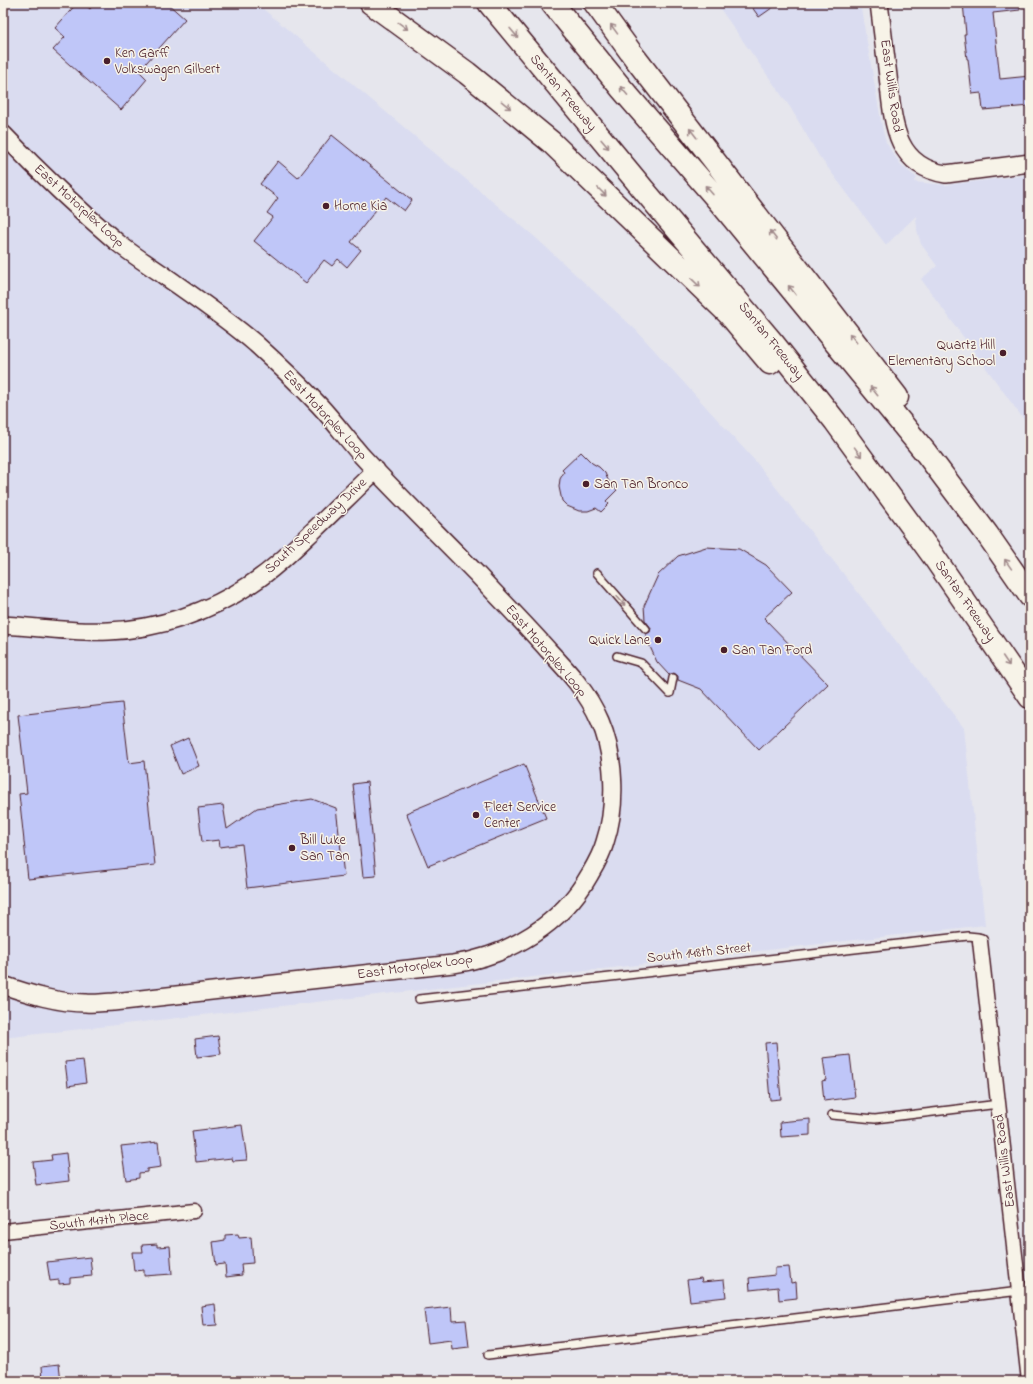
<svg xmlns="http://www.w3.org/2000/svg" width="1033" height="1384" viewBox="0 0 1033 1384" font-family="'Indie Flower',sans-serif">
<rect width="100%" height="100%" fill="#e6e6ed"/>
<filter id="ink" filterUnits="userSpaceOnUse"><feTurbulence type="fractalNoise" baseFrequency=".025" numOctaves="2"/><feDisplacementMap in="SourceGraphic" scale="8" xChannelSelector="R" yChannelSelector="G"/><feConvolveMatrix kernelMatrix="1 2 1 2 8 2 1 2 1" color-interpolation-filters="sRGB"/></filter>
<g filter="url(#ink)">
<path fill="#dadcf0" d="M3 3H256L536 238 636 330 756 462 964 728 985 925 3 1038Z
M716 3H860L883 132 886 142 893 154 902 166 917 178 914 182 946 185 1030 175V428L921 279 937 266 921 244 917 230 916 216 886 245 819 156 790 107Z"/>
<path fill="#bfc6f8" stroke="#4a1f2b" d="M77 3H83L90 9 95 3H167L185 19 139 71 147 79 121 110 53 50 65 37 55 28Z
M749 3H779L759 17Z
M963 3H1020V10L993 13 1000 79 1030 76V106L983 110 981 93 972 94 968 59H967L964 34H966Z
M332 135 412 200 404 211 386 197 351 242 361 250 347 267 338 259 332 266 324 260 306 283 254 241 273 217 267 213 278 198 260 184 278 161 298 178Z
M581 452 592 463 599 467 605 473 608 480 617 490 606 501 609 504 601 512 596 508 588 511H579L567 506 562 501 559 487 560 479 564 472 562 470Z
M706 547 739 549 766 565 792 592 764 618 828 684 759 750 701 689 678 680V676L674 673 669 675 657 662 646 638V634L650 632 651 628 645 620 644 606 658 575 678 556Z
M122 703 129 763 144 761 155 865 28 879 19 794 27 793 18 715Z
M188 738 199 766 181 774 170 746Z
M524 764 546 818 428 866 406 813Z
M367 782 376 876 363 877 353 784Z
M312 799 336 808 344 876 247 888 242 844 220 847 219 840 202 842 198 808 223 805 227 829 257 808Z
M218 1036 221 1054 197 1057 195 1039Z
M776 1042 781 1099 770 1100 765 1043Z
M850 1055 855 1097 824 1101 822 1081 826 1080 823 1058Z
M83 1060 86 1083 68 1086 65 1062Z
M810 1119V1135L781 1137 780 1122Z
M242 1125 247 1160 233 1161 232 1158 196 1162 192 1131Z
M158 1142 161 1167 147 1169V1172L139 1173V1178L126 1180 121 1146Z
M66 1153 69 1181 36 1185 33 1162 52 1160 51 1155Z
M238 1234 239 1238 251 1237 253 1263 241 1264 242 1275 226 1277 225 1264 216 1265 213 1242 225 1240V1235Z
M157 1244V1247L170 1246 172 1274 144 1276V1270L134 1271 132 1252H143L142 1245Z
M90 1257 92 1276 70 1278V1283L59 1284V1280L50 1281 47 1262Z
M789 1267 791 1283 796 1282 797 1298 779 1300 778 1287 750 1290 749 1278 775 1275V1268Z
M701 1278 702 1282 724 1280 726 1297 690 1301 687 1280Z
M215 1304 217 1325 203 1326 201 1306Z
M451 1307 452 1321 466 1320 469 1347 452 1349 451 1340 428 1343 424 1310Z
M59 1364 61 1381H43L42 1366Z"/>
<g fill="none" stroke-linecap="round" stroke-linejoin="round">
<g stroke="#4a1f2b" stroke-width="10">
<path id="service" d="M597 573 646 629
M617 656 641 663 670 693
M670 693 673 678
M419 999 968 936 978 937 980 941
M832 1115 875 1119 999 1104
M488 1355 1020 1291"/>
</g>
<g stroke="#4a1f2b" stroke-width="17">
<path id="minor" d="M980 941 1029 1381
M3 1231 194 1211"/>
</g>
<g stroke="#4a1f2b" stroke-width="20">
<path id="tertiary" d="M879 3C882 27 885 52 888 76 893 119 893 166 946 174L1030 163
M3 134C39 172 79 210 118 243 132 254 147 264 162 274 193 296 227 319 256 344 277 363 300 385 319 405 334 421 347 439 361 455 398 495 438 534 476 573 500 599 525 624 548 650 569 672 588 693 600 721 615 756 617 806 605 842 602 853 596 864 590 874 562 924 509 956 453 964L114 1002C105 1002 95 1004 86 1003 58 1003 29 994 3 985
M3 625C38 627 74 633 109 631 159 629 209 612 251 584 274 569 293 550 313 531 334 511 355 490 376 470"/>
</g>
<g stroke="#4a1f2b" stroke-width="25">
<path id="motorway" d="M371 3 467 73 551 142 728 313 770 363
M489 3 643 189 773 343 835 421 934 557 1030 697
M552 3 622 89 724 207 926 453 987 534 1030 596
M595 3 635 58 897 397"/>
</g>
<use href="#service" stroke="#f7f3e8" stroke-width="7"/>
<use href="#minor" stroke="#f7f3e8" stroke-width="14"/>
<use href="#tertiary" stroke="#f7f3e8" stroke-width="17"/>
<use href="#motorway" stroke="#f7f3e8" stroke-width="22"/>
</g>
<defs><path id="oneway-shaft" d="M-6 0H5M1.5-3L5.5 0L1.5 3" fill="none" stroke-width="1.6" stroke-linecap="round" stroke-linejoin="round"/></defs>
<g stroke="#a0898a">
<use href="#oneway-shaft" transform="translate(403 26) rotate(36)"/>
<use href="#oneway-shaft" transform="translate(614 29) rotate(-126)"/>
<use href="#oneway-shaft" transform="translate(514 33) rotate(50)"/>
<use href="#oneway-shaft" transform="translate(624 91) rotate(-130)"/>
<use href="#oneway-shaft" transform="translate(506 105) rotate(39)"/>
<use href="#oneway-shaft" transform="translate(693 133) rotate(-128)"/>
<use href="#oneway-shaft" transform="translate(605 144) rotate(50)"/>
<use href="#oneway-shaft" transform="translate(709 190) rotate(-131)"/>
<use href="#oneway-shaft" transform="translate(602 192) rotate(45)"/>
<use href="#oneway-shaft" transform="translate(773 235) rotate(-128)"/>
<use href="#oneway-shaft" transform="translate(696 283) rotate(44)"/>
<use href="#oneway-shaft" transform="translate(792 290) rotate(-129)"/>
<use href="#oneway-shaft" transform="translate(853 338) rotate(-128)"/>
<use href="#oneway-shaft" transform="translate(874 391) rotate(-129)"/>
<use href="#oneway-shaft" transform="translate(858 452) rotate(54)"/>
<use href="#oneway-shaft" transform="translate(1008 564) rotate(-125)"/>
<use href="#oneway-shaft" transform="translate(621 601) rotate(49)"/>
<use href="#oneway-shaft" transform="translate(1006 661) rotate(56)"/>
</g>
</g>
<g fill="#4a1f2b" stroke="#f7f3e8" stroke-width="1.5">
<circle cx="107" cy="61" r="4"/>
<circle cx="326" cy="206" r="4"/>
<circle cx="1003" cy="353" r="4"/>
<circle cx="586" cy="484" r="4"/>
<circle cx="658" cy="640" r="4"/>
<circle cx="724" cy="650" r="4"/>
<circle cx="476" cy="815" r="4"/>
<circle cx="292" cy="848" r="4"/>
</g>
<g text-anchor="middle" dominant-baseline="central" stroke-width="3" stroke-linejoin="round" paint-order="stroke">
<g font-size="14" fill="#4a1f2b" stroke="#f7f3e8" text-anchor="start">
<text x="115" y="53">Ken Garff<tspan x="115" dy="16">Volkswagen Gilbert</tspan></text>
<text x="334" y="206">Horne Kia</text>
<text x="995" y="345" text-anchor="end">Quartz Hill<tspan x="995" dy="16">Elementary School</tspan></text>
<text x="594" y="484">San Tan Bronco</text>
<text x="650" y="640" text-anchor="end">Quick Lane</text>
<text x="732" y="650">San Tan Ford</text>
<text x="484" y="807">Fleet Service<tspan x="484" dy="16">Center</tspan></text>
<text x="300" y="840">Bill Luke<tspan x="300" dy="16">San Tan</tspan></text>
</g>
<g font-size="14" fill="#4a1f2b" stroke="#f7f3e8">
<text transform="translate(891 86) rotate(82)">East Willis Road</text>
<text transform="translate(563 93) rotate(50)">Santan Freeway</text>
<text transform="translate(79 206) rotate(42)">East Motorplex Loop</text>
<text transform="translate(771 341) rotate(51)">Santan Freeway</text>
<text transform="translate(325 415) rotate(47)">East Motorplex Loop</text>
<text transform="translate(316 526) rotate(-43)">South Speedway Drive</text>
<text transform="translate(965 601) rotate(55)">Santan Freeway</text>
<text transform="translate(546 651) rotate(49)">East Motorplex Loop</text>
<text transform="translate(699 953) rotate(-6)">South 148th Street</text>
<text transform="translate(415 967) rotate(-8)">East Motorplex Loop</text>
<text transform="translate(1005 1161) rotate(-97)">East Willis Road</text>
<text transform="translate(99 1221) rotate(-6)">South 147th Place</text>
</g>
</g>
<rect width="1033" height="1384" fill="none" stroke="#f7f3e8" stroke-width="16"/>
<rect x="8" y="8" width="1017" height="1368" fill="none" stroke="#4a1f2b" stroke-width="1.5" filter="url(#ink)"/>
</svg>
